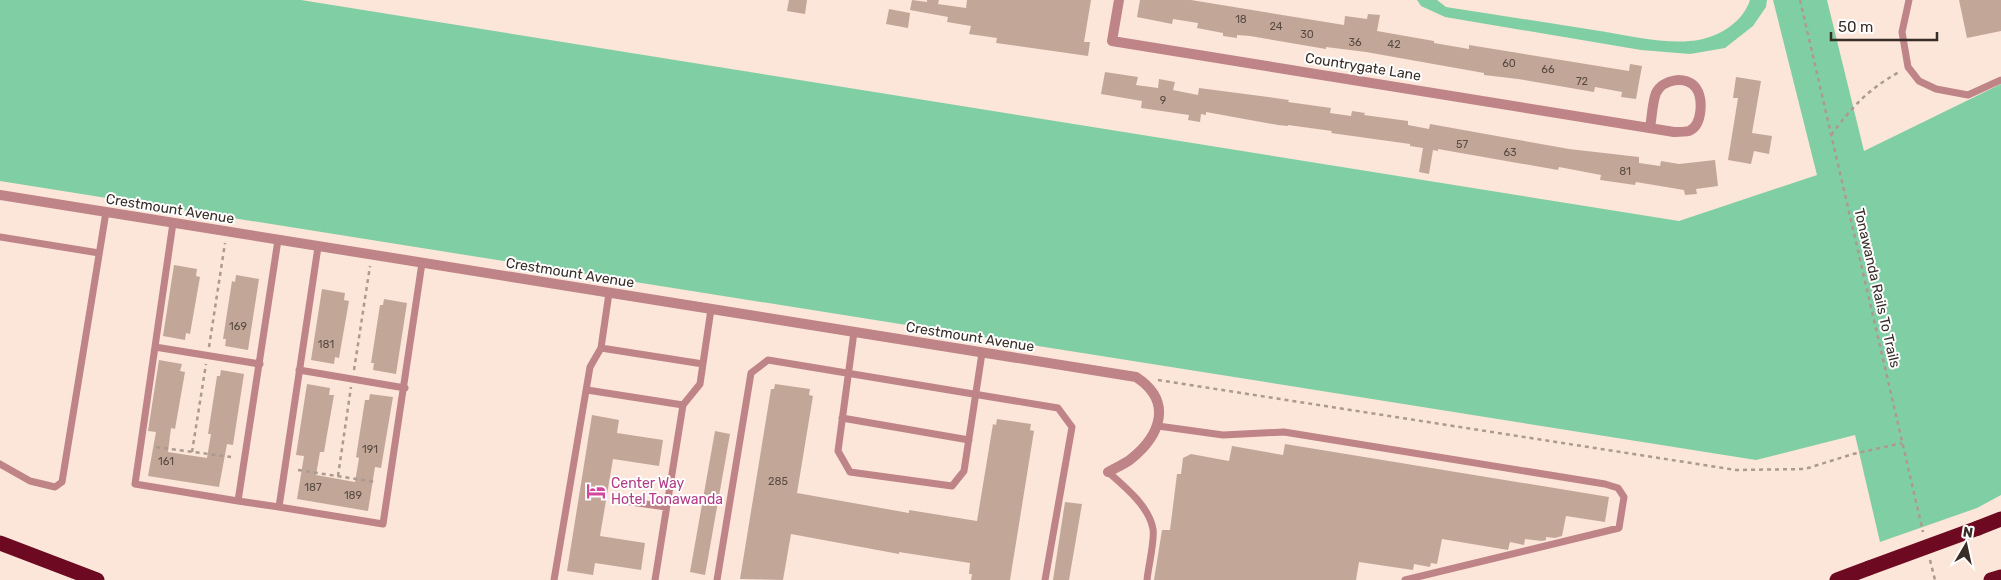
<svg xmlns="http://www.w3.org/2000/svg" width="2001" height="580" viewBox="0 0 2001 580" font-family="Rubik,sans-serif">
<rect width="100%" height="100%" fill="#fce5d9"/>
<path fill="#80cfa4" d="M0 0H301L1679 221 1817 175 1773 0H1827L1864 151 2001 84V495L1977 508 1880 542 1855 435 1756 460 0 181Z
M1417 0H1437L1446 7C1498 15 1549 23 1600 31 1629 36 1670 45 1698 40 1720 36 1743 22 1750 0H1767L1766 7 1753 26 1725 48 1690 54 1641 50 1445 17 1421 6Z"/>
<path fill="#c2a799" d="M789 0H807L805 14 787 11Z
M912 0 927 2V0H939L938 4 966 8 967 0H1091L1084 42H1090L1088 56 996 43 997 38 969 34 971 26 947 22 948 17 910 10Z
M1140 0H1191L1344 25 1345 16 1367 19 1368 14 1380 15 1377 31 1434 41V43L1469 49V45L1629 71 1630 64 1642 66 1636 99 1621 97 1622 92 1595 87 1594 92 1518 79 1484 75V73L1366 52 1326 47V49L1250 36 1237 35V38L1223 36V33L1197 28 1198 23 1173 19 1172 24 1137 17Z
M1959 0H2001V31L1967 38Z
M889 9 910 13 908 28 886 24Z
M1105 72 1138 77 1136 85 1158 88 1159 79 1175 82 1173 90 1198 95 1199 88 1275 98 1289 100 1288 102 1331 108 1330 113 1351 116 1352 111 1365 113 1364 115 1408 121V125L1429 129 1430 124 1569 149 1639 157V163L1660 166 1661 161 1679 164 1715 160 1718 186 1696 189 1697 194 1685 195 1684 190 1636 182 1635 185 1600 180 1601 175 1559 167 1558 170 1438 149V151L1433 150 1429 174 1419 172 1423 148 1410 146V144L1331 133 1332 131 1288 125V126L1278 125 1206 112V115L1201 114 1200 122 1188 120 1189 115 1141 108 1142 101 1101 94Z
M1736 77 1761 81 1752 133 1772 136 1769 154 1754 151 1751 164 1728 160 1738 98H1733Z
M174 265 197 269 196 276 200 277 190 334 186 333 185 340 163 336Z
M236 275 259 279 248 350 225 346 226 339H223L232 281 235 282Z
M322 289 345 293 344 300 349 301 339 358 335 357 334 364 311 360Z
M384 299 407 303 396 374 373 370 374 363H371L380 305H383Z
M159 360 182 364 180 371 185 372 175 429 171 428 168 452 207 458 211 434H208L217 376H220L221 370 244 374 233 445 227 444 219 487 148 476 156 432 148 431Z
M307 384 330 388 329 395H334L324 452H320L316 475 355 482 359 458 356 457 365 400H369L370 394 393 397 381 468 375 467 368 511 297 499 304 456 296 455Z
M775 384 810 389 809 395 813 396 797 493 909 513V510L977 521 993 424 996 425 997 419 1031 424 1030 430 1034 431 1010 580H971L972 574H969L970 563 899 552V554L791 534 783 580 740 579 771 389H774Z
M592 415 619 420 617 433 663 440 659 466 613 459 600 536 645 543 641 570 595 563 593 575 567 571Z
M715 431 730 434 705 575 690 572Z
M1285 444 1609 497 1605 522 1566 516 1562 536 1555 538 1546 537V540L1542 541 1525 539 1524 545 1510 542 1508 550 1442 539 1437 564 1431 563 1430 567 1414 564 1413 570 1359 562 1356 580H1154L1162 530H1170L1177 474H1181L1183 458 1191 454 1229 461 1232 446 1283 455Z
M1065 502 1082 504 1069 580H1053Z"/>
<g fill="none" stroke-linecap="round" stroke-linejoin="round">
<path stroke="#ac9a90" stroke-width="2.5" stroke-dasharray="4 4" stroke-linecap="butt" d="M1800 0 1923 532
M1831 135C1854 105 1866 91 1899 72
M209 347 225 243
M354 370 370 266
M1158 380 1736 470 1805 469 1853 454 1902 443
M156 447 231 457
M192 452 206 364
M298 470 376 482
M338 476 351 387
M1930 560 1935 580"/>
<path stroke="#be8487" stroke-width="7" d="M1909 0 1902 32 1908 67 1919 81 1936 89 1968 95 2001 80
M173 223 135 484 238 501 278 240
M0 237 99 253
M318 247 279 507 383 524 422 263
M854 332 838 451 850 472 952 486 964 471 982 353
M155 347 260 364
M601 348 703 364
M299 370 405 388
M587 390 683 405
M842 418 969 440
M1158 426 1223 435 1284 432 1605 484 1618 488 1624 497 1619 528 1405 580
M0 464 30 481 55 487 62 482 106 212
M1108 472C1124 486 1149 506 1153 529 1155 540 1148 568 1147 580
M238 501 279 507
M631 502 666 507
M554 580 590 367 601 348 609 293
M655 580 683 405 700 384 711 309
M717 580 751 373 768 360 1058 408 1072 427 1045 580"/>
<path stroke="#be8487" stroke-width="10" d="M1119 0 1112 41 1674 132C1678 132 1685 132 1689 131 1703 125 1703 98 1696 88 1686 75 1663 79 1656 93 1652 104 1652 117 1650 128
M0 195 1136 377C1173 401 1161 435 1131 459 1125 464 1115 468 1108 472"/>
<path stroke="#6d0a22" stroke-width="15" d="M1978 528 2001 519
M0 543 97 580
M1837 580 1869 568
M1991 580 2001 577"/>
<path stroke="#6d0a22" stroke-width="15" d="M1869 568 1978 528"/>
</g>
<defs>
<g id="hotel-bare" transform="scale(1.5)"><path d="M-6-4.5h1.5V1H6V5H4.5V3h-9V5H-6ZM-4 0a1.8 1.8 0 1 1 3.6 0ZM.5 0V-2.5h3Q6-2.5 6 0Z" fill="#d1479c" stroke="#fff" stroke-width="2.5" paint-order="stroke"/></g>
</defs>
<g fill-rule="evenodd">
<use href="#hotel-bare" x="596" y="491"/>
</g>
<g text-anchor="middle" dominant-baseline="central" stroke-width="4" stroke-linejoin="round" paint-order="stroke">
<g font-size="11" fill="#5a4c44">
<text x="1241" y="19">18</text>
<text x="1276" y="26">24</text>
<text x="1307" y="34">30</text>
<text x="1355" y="42">36</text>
<text x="1394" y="44">42</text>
<text x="1509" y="63">60</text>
<text x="1548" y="69">66</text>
<text x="1582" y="81">72</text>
<text x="1163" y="100">9</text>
<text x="1462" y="144">57</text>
<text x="1510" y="152">63</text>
<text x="1625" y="171">81</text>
<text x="238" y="326">169</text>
<text x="326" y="344">181</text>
<text x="370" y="449">191</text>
<text x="166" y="461">161</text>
<text x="778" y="481">285</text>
<text x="313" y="487">187</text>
<text x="353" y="495">189</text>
</g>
<g font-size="14" fill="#382d27" stroke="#fff">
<text transform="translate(1363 67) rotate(9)">Countrygate Lane</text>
<text transform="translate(170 209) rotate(9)">Crestmount Avenue</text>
<text transform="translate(570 273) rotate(9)">Crestmount Avenue</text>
<text transform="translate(1877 288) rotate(77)">Tonawanda Rails To Trails</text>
<text transform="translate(970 337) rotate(9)">Crestmount Avenue</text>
</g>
<g font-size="14" fill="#b23c85" stroke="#fff" text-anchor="start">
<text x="611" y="483">Center Way<tspan x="611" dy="16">Hotel Tonawanda</tspan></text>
</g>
</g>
<g transform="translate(1966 545) rotate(9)" stroke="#ffffff" stroke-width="4" paint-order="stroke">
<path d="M0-4L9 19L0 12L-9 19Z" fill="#382d27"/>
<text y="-8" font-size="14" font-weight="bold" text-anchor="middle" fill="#382d27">N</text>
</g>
<path d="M1831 32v8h106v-8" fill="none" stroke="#382d27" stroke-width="2.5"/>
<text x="1838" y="32" font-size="15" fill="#382d27" stroke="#ffffff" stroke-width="4" paint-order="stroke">50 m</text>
</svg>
